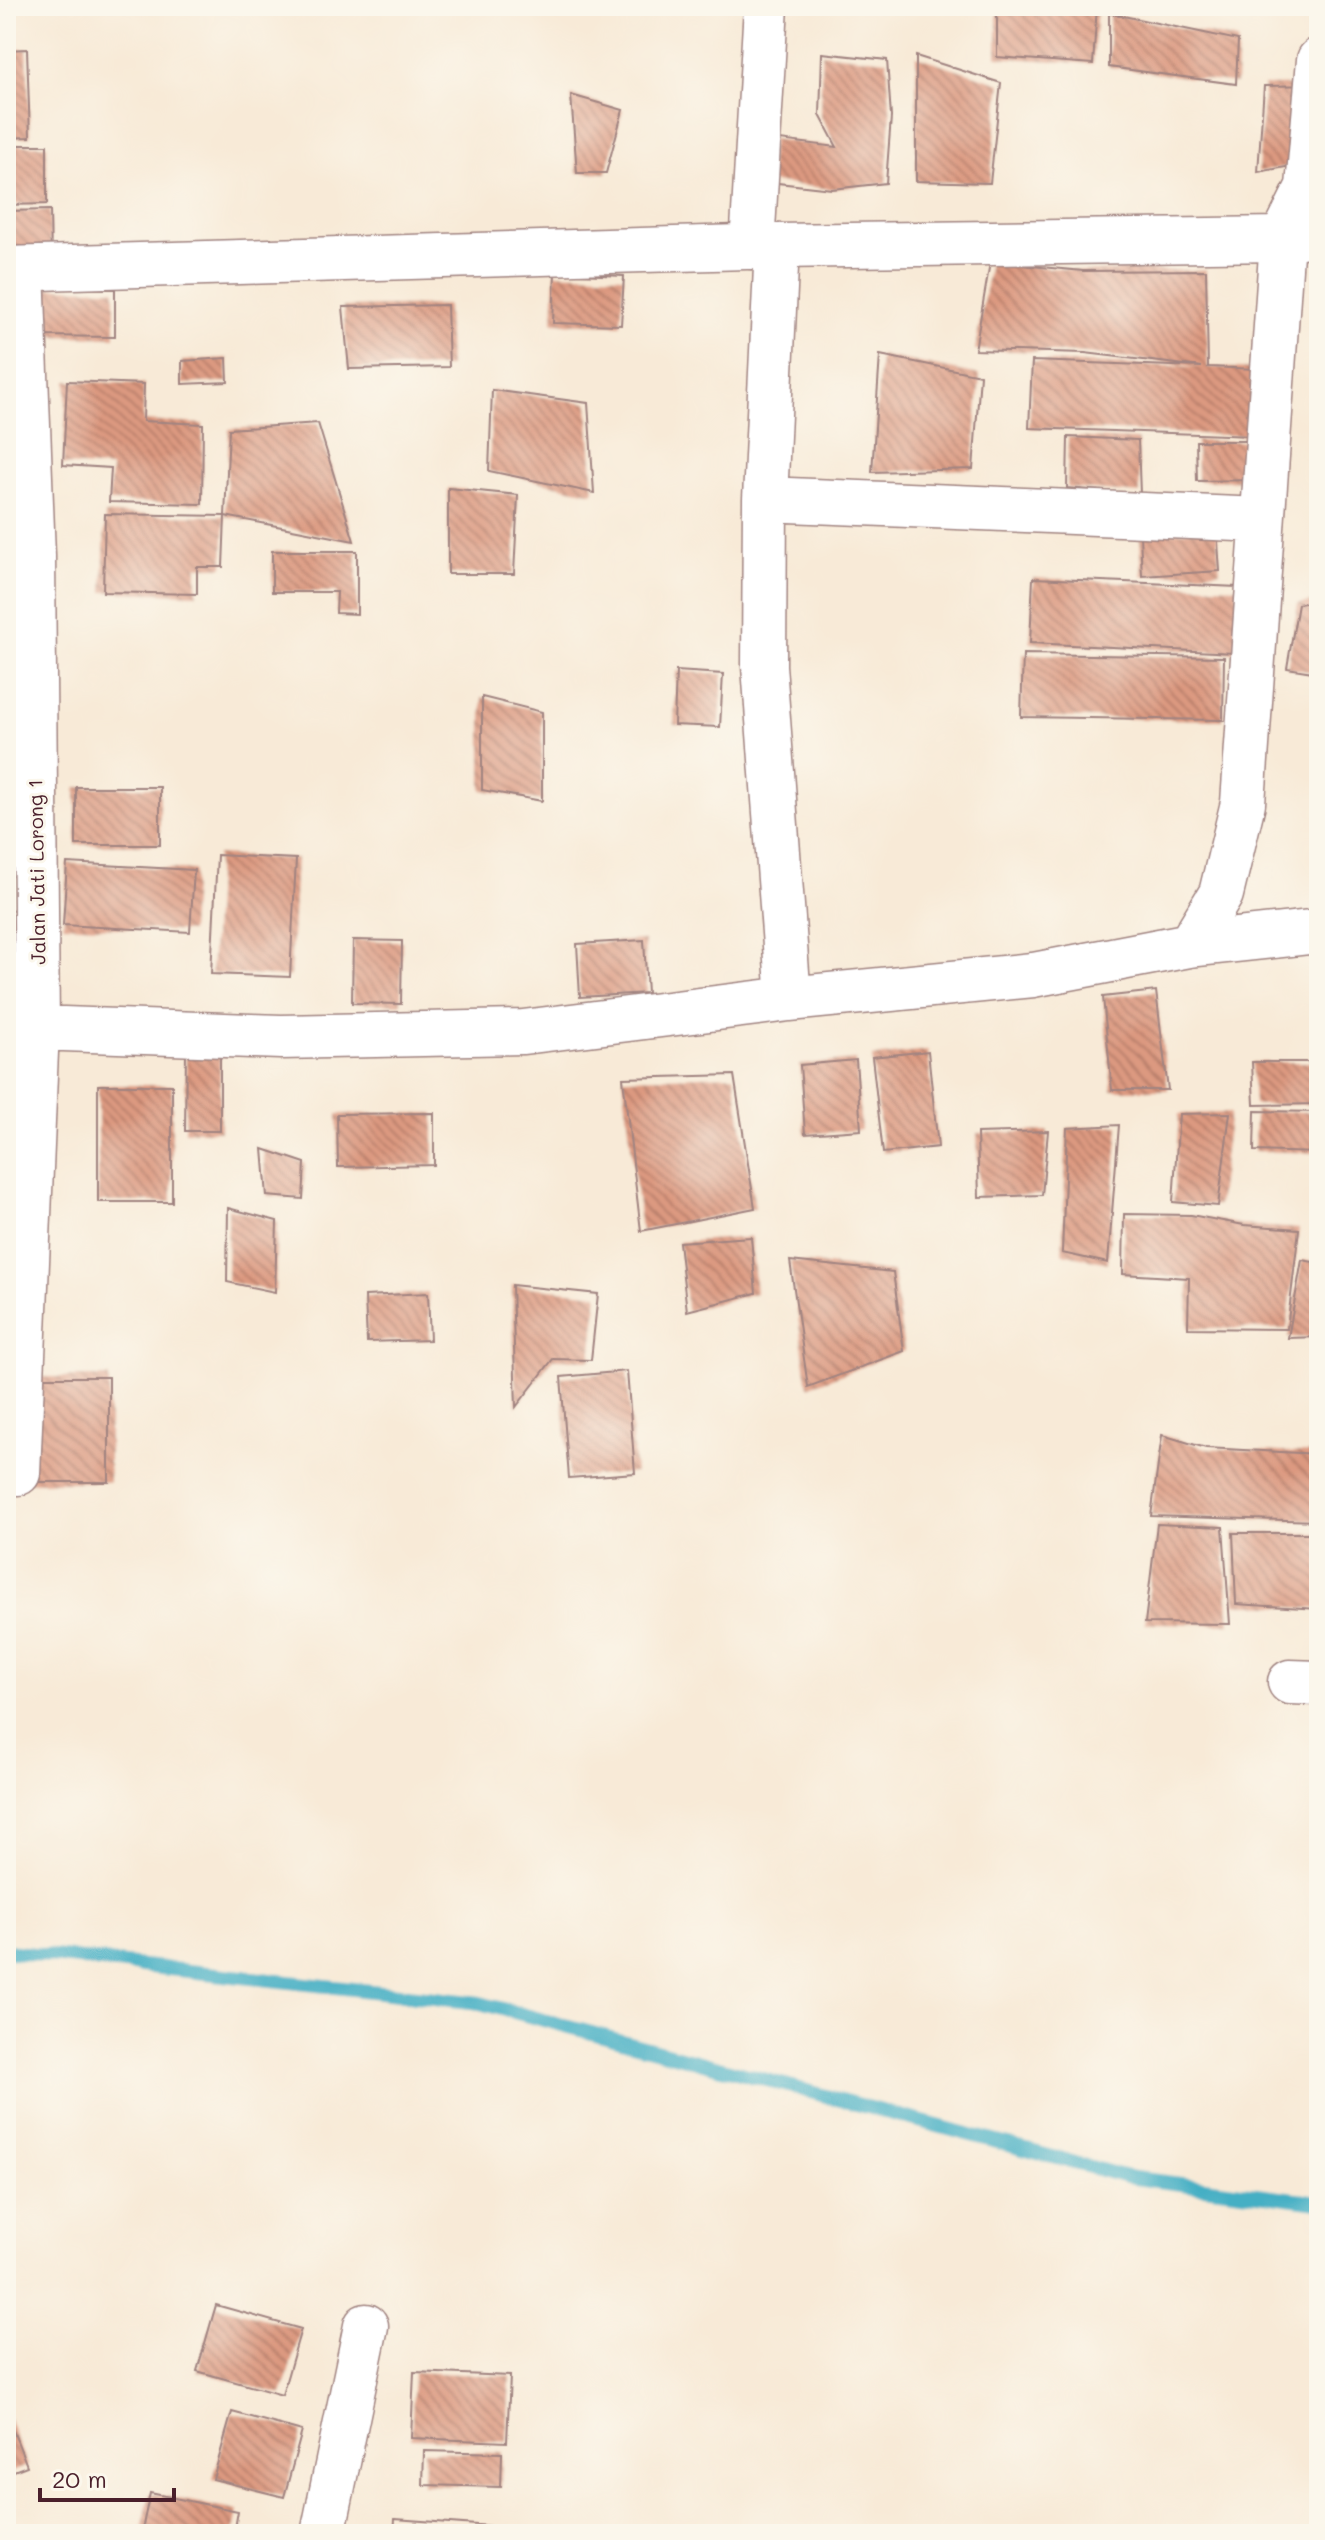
<svg xmlns="http://www.w3.org/2000/svg" width="1325" height="2540" viewBox="0 0 1325 2540" font-family="Mali,sans-serif">
<defs>
<pattern id="building-back-hatch" width="6" height="6" patternUnits="userSpaceOnUse" patternTransform="scale(2)"><rect width="6" height="6" fill="#dc9980"/><path d="M-1 5l2 2M0 0l6 6M5-1l2 2" fill="none" stroke="#b47c69"/></pattern>
</defs>
<rect width="100%" height="100%" fill="#fbf7ec"/>
<filter id="ink" filterUnits="userSpaceOnUse"><feTurbulence type="fractalNoise" baseFrequency=".0125" numOctaves="2"/><feDisplacementMap in="SourceGraphic" scale="16" xChannelSelector="R" yChannelSelector="G"/><feConvolveMatrix kernelMatrix="1 2 1 2 8 2 1 2 1" color-interpolation-filters="sRGB"/></filter>
<filter id="wash" filterUnits="userSpaceOnUse"><feTurbulence type="fractalNoise" baseFrequency=".006" numOctaves="4" result="noise"/><feDisplacementMap in="SourceGraphic" scale="32" xChannelSelector="R" yChannelSelector="G"/><feGaussianBlur stdDeviation="1.8" result="paint"/><feColorMatrix in="noise" values="0 0 0 0 0 0 0 0 0 0 0 0 0 0 0 0 0 1.4 0 .05"/><feComposite in="paint" operator="in"/></filter>
<g filter="url(#wash)">
<rect width="100%" height="100%" fill="#f8ead7"/>
<g fill="none" stroke-linecap="round" stroke-linejoin="round">
<path stroke="#45afc4" stroke-width="14" d="M6 1951 480 2003 1127 2177 1319 2202"/>
</g>
<g id="blocks">
<path fill="url(#building-back-hatch)" d="M997 6H1097L1093 64 997 57Z
M1109 13 1238 40 1236 84 1109 67Z
M27 49 30 137 6 138V50Z
M822 53 887 60 891 117 886 183 832 189 769 182 772 139 837 147 820 115Z
M916 56 1001 83 990 183 916 181Z
M1319 85V161L1258 172 1264 86Z
M571 95 623 110 606 173H577Z
M6 145H47V204L6 205Z
M50 210 51 261 6 262V211Z
M990 262 1083 271 1206 270 1208 367 1257 369 1254 436 1029 428 1032 361 1202 367 1085 353 975 350Z
M555 273 624 276 621 325 553 323Z
M44 288 115 289V337L43 336Z
M447 305 449 367 349 369 343 307Z
M880 355 980 375 973 469 872 472Z
M227 358 228 382 182 384V361Z
M67 381 144 384 143 421 203 424 202 504 109 502 111 468 63 465Z
M492 390 588 403 594 493 489 471Z
M318 423 354 541 225 516 223 567H197V594L103 592 105 514 225 516 229 429Z
M1068 437 1138 440 1140 494 1067 488Z
M1196 441H1258V480L1197 481Z
M448 488 518 495 514 574H448Z
M1217 529 1220 571 1142 576 1140 535Z
M272 551H357V614L336 613 337 592H272Z
M6 575 16 576 12 630H6Z
M1033 578 1238 587 1235 653 1030 643Z
M1319 601V673L1287 668 1298 604Z
M1023 654 1224 657 1223 720 1021 717Z
M676 671 723 674 720 727 674 725Z
M6 693 14 694 11 760H6Z
M482 697 542 712V801L482 790Z
M6 774 22 775 20 818H6Z
M76 787H160V845H76Z
M217 855 296 859 290 977 211 974Z
M67 863 194 870 190 932 63 925Z
M6 910 18 911 14 1003H6Z
M353 940 402 941 401 1004 352 1003Z
M644 940 647 993 580 997 577 944Z
M1156 991 1168 1090H1112L1103 997Z
M186 1051H220V1131H185Z
M928 1051 938 1147 883 1153 872 1057Z
M856 1060 861 1130 805 1134 800 1065Z
M1252 1062H1319V1104L1254 1105Z
M734 1075 755 1208 641 1231 623 1078Z
M6 1079H15L13 1195H6Z
M98 1085H172V1202H98Z
M1255 1111 1319 1112V1153L1254 1151Z
M434 1113V1165L338 1167 337 1114Z
M1230 1113 1218 1206 1173 1202 1179 1114Z
M1119 1125 1108 1263 1062 1253 1067 1128Z
M1048 1131 1042 1195 979 1197 977 1133Z
M263 1149 305 1163 303 1199 267 1196Z
M228 1208 277 1221 275 1292 227 1282Z
M1124 1214 1191 1215 1244 1225 1299 1229 1287 1329 1188 1328 1189 1278 1123 1274Z
M751 1237 756 1293 687 1311 679 1242Z
M1302 1260 1319 1263V1337L1288 1338Z
M790 1261 893 1272 904 1351 808 1387Z
M512 1285 598 1294 591 1360 553 1359 516 1407Z
M428 1293 430 1340 367 1342 365 1296Z
M627 1371 635 1473 569 1478 561 1377Z
M30 1377H109V1482H30Z
M1162 1435 1206 1448 1319 1454 1318 1521 1151 1516Z
M1157 1524 1223 1527 1230 1624 1145 1623Z
M1233 1533H1319V1609L1236 1604Z
M216 2305 301 2329 282 2395 197 2371Z
M414 2372 510 2376 507 2442 411 2438Z
M232 2412 302 2431 284 2497 213 2479Z
M6 2413 27 2466 6 2474Z
M424 2451 502 2453 501 2487 423 2485Z
M150 2493 238 2511 234 2534H141Z
M395 2519 490 2526V2534H394Z"/>
</g>
</g>
<g filter="url(#ink)">
<use href="#blocks" fill-opacity="0" stroke="#a18481" stroke-width="2"/>
<g fill="none" stroke-linecap="round" stroke-linejoin="round">
<g stroke="#a18481" stroke-width="47">
<path id="street" d="M777 246 765 499 764 666 789 999
M752 247 766 6
M765 499 1262 520
M1190 945 1221 894 1243 803 1282 239 1308 187 1319 60
M6 1028H37L33 556 22 269
M18 1473 37 1028 281 1037 523 1032 789 999 1033 975 1190 945 1319 931
M1290 1682 1319 1683
M323 2534 366 2326"/>
</g>
<g stroke="#a18481" stroke-width="47">
<path id="secondary" d="M6 269 777 246 1282 239 1319 233"/>
</g>
<use href="#street" stroke="#fff" stroke-width="44"/>
<use href="#secondary" stroke="#fff" stroke-width="44"/>
</g>
</g>
<g text-anchor="middle" dominant-baseline="central" stroke-width="6" stroke-linejoin="round" paint-order="stroke">
<g font-size="20" fill="#4a1f2b" stroke="#fbf7ec">
<text transform="translate(36 872) rotate(-91)">Jalan Jati Lorong 1</text>
</g>
</g>
<rect width="1325" height="2540" fill="none" stroke="#fbf7ec" stroke-width="32"/>
<path d="M40 2488v12h134v-12" fill="none" stroke="#4a1f2b" stroke-width="4"/>
<text x="52" y="2488" font-size="24" fill="#4a1f2b" stroke="#fbf7ec" stroke-width="6" paint-order="stroke">20 m</text>
</svg>
